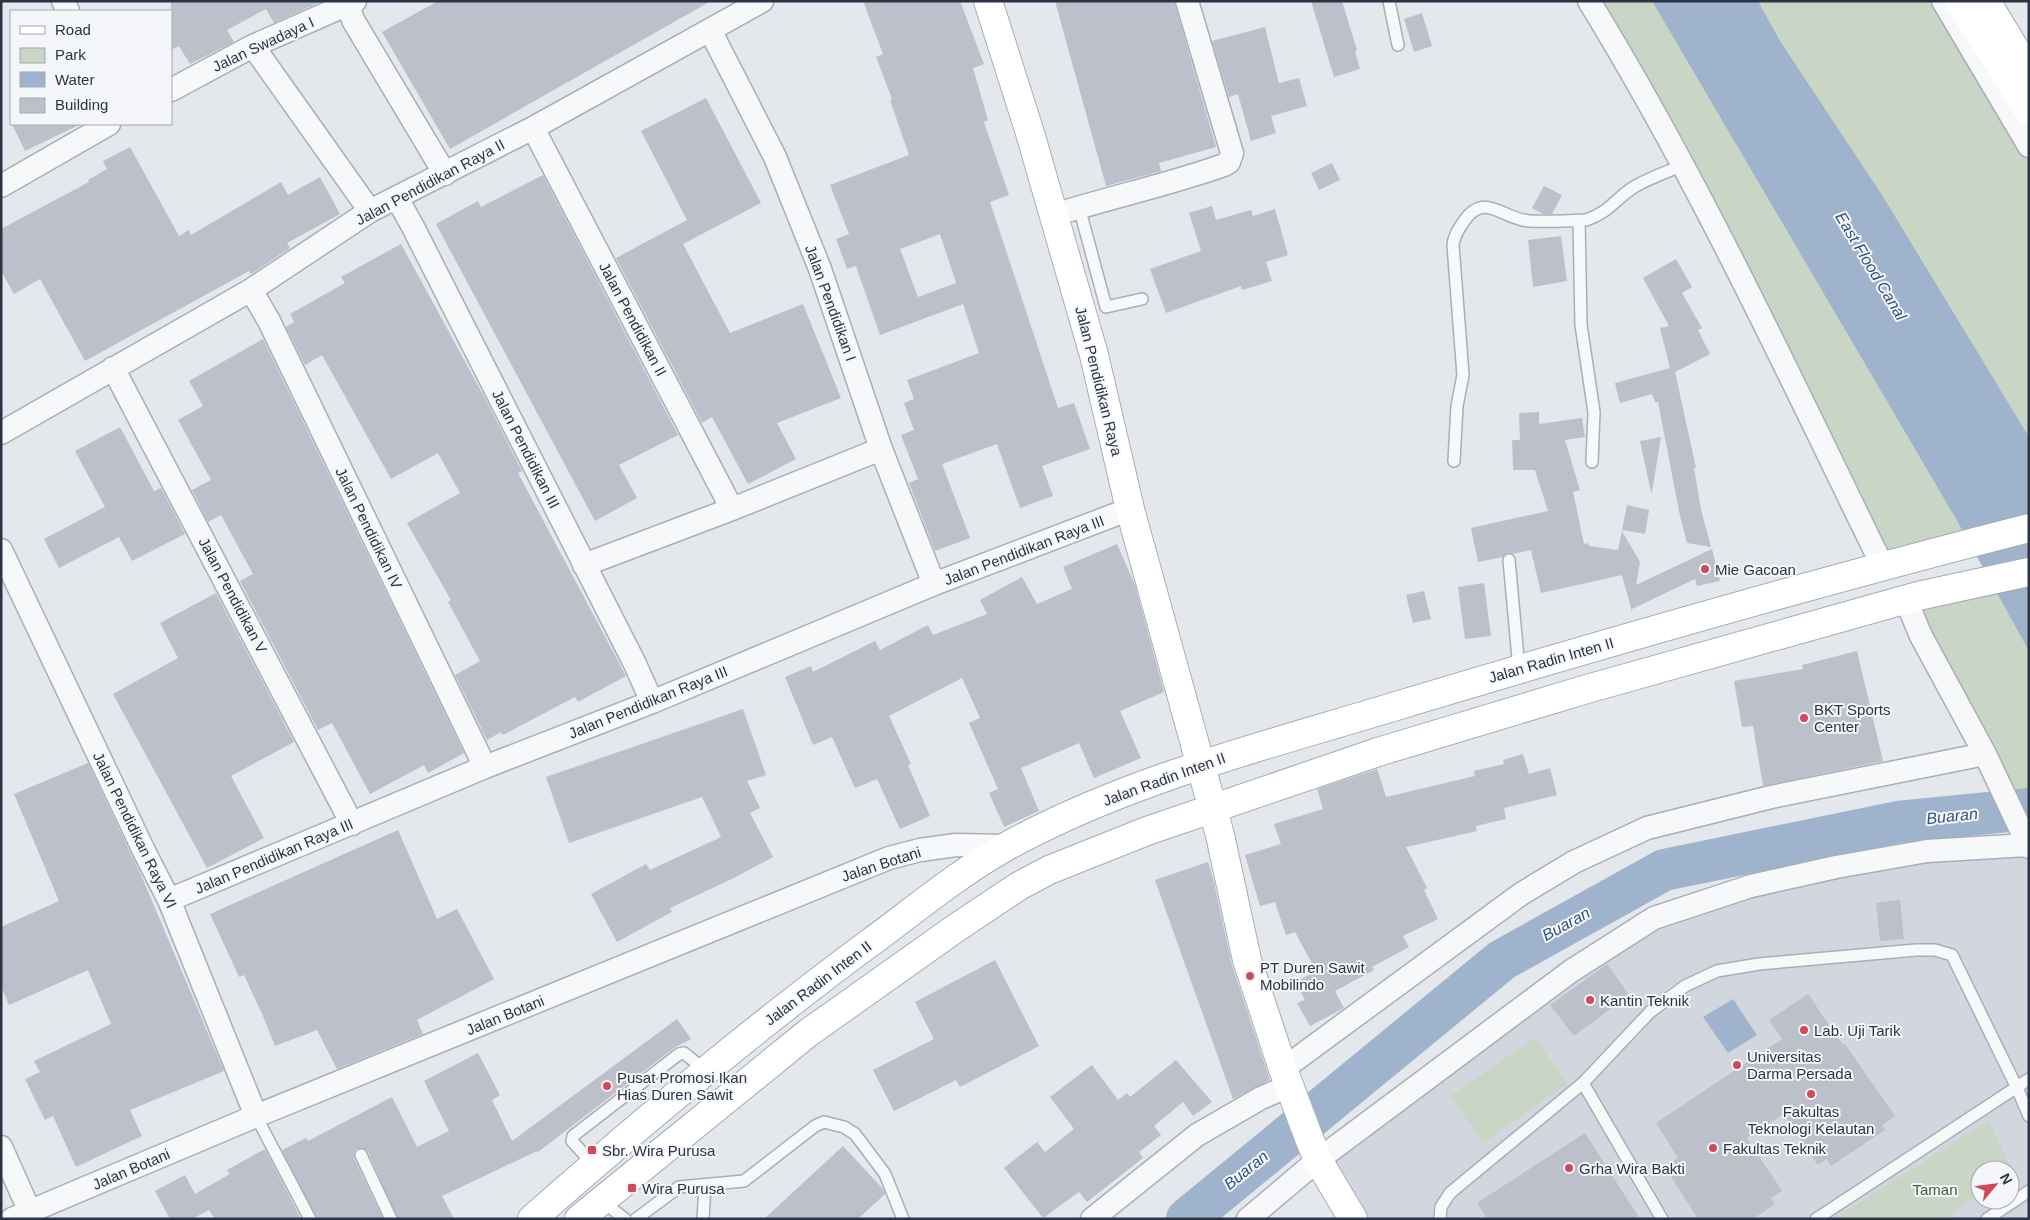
<svg xmlns="http://www.w3.org/2000/svg" width="2030" height="1220" viewBox="0 0 2030 1220" font-family="Arial,sans-serif">
<rect width="100%" height="100%" fill="#e4e7ec"/>
<path fill="#d2d6de" fill-rule="evenodd" d="M2029 847V1219H1356L1318 1160 1654 918 1750 886ZM1980 1170H2010V1200H1980Z"/>
<path fill="#c9d6c5" d="M1585 1H1959L2029 111V528L1882 565Z
M2029 572V847L1921 636 1918 596Z
M1535 1038 1567 1084 1483 1143 1451 1096Z
M1989 1120 2013 1172 2010 1174V1170H1980V1194L1943 1219H1838L1837 1217Z"/>
<path fill="#9fb4cc" d="M1652 1H1758L1780 41 1882 195 2029 437V651L1955 517Z
M1733 999 1757 1035 1728 1053 1703 1017Z"/>
<g fill="none" stroke-linecap="round" stroke-linejoin="round">
<path stroke="#9fb4cc" stroke-width="42" d="M1187 1219 1502 960 1664 870 1898 822 2029 809"/>
</g>
<path fill="#bbc0ca" fill-rule="evenodd" d="M171 1H322L274 23 266 9 227 30 234 42 190 64 179 46 171 50Z
M438 1H711L450 149 382 32Z
M863 1H960L984 64 973 68 988 120 984 122 1009 195 990 202 1058 408 1074 403 1090 449 1042 466 1053 496 1020 508 997 444 942 464 970 538 935 551 909 483 918 479 901 435 914 430 904 403 914 399 907 380 979 353 963 304 880 335 856 266 847 269 836 239 849 234 830 185 909 155 890 100 892 99 876 57 883 54ZM940 234 956 283 918 297 900 249Z
M1055 1H1174L1216 147 1159 163 1161 171 1106 186Z
M1311 1H1342L1357 50 1355 51 1360 69 1334 77Z
M1422 13 1432 46 1414 52 1404 19Z
M1265 27 1279 83 1299 78 1307 106 1271 116 1276 133 1251 141 1238 94 1229 97 1212 41Z
M706 98 761 203 683 244 730 333 803 304 841 398 777 423 796 459 748 484 712 417 702 423 616 258 687 220 641 131Z
M12 124H81L25 151Z
M130 147 179 236 189 230 191 235 281 182 288 195 320 177 340 214 287 243 290 248 251 274 249 271 85 361 40 279 14 294 1 271V229L89 182 88 180 107 169 103 161Z
M1332 163 1340 180 1319 190 1311 173Z
M543 175 678 435 619 465 637 498 595 521 436 224 478 201 481 207Z
M1544 186 1562 195 1552 214H1543L1532 208Z
M1212 206 1216 220 1251 210 1253 216 1275 209 1288 255 1266 262 1272 281 1242 290 1241 286 1166 313 1150 269 1201 251 1189 213Z
M1561 236 1567 281 1533 287 1528 240Z
M401 244 486 400 522 471 518 473 626 676 578 702 575 697 503 735 501 732 487 740 455 675 480 661 448 602 451 600 407 523 460 493 438 453 391 479 322 355 305 365 286 327 294 322 290 314 345 283 341 277Z
M1676 259 1692 287 1682 293 1702 328 1698 330 1710 354 1675 372 1696 468H1694L1701 510 1711 547 1687 543 1680 516 1658 402H1655L1652 394 1620 403 1615 383 1670 368 1660 328 1669 326 1643 278Z
M263 339 464 753 428 773 424 765 370 794 332 723 318 730 240 581 253 574 221 515 208 522 192 490 211 480 178 420 203 406 189 381Z
M1539 412V424L1582 418 1585 437 1565 440 1580 490 1573 492 1584 544 1588 543 1589 546 1618 550 1622 531 1640 562 1636 585 1712 549 1720 581 1697 586 1695 579 1632 609V612L1622 575 1541 593 1531 550 1513 554 1508 553 1502 557 1478 562 1471 528 1548 511 1535 470H1513L1512 440H1520L1519 413Z
M120 427 154 491 161 488 185 534 132 561 119 537 59 568 44 539 105 507 75 451Z
M1661 437 1652 492H1651L1640 441Z
M1627 505 1649 510 1645 534 1622 530Z
M1117 544 1135 585 1164 692 1120 711 1141 758 1094 778 1079 743 1021 768 1039 811 1004 827 989 793 998 789 969 723 980 718 962 678 889 716 911 764 908 765 930 816 900 829 877 779 855 788 832 737 813 745 785 677 811 666 813 672 875 641 880 650 928 625 933 635 987 614 980 600 1022 577 1037 604 1072 589 1063 567Z
M1484 583 1491 636 1465 639 1458 587Z
M1424 591 1431 619 1413 623 1406 595Z
M216 593 294 742 231 776 264 838 207 868 113 694 178 658 160 623Z
M1857 651 1883 761 1763 786 1753 726 1742 727 1734 681 1803 669 1802 665Z
M743 709 766 775 747 781 760 808 750 813 773 857 736 877 670 908 672 912 617 942 591 894 646 864 650 870 721 837 702 797 569 843 546 777Z
M1523 754 1529 774 1550 768 1557 795 1504 808 1506 819 1476 826 1477 831 1406 847 1427 888 1424 890 1438 919 1403 936 1409 947 1372 967 1374 970 1335 991 1344 1008 1310 1026 1297 1003 1305 1000 1296 982 1316 971 1295 932 1286 935 1275 902 1260 906 1245 855 1281 844 1274 824 1323 809 1317 789 1377 769 1386 797 1475 776 1474 771 1504 764 1503 760Z
M88 763 141 875 224 1071 130 1110 142 1136 76 1167 53 1116 45 1120 25 1079 40 1072 34 1061 111 1024 88 970 9 1005 1 986V927L59 901 14 794Z
M398 830 437 919 457 909 494 979 417 1020 423 1034 337 1069 317 1030 275 1046 263 1016 244 975 239 977 210 914Z
M1208 862 1213 878 1232 965 1270 1080 1233 1099 1155 880Z
M1900 900 1904 939 1880 941 1876 903Z
M995 960 1039 1046 960 1087 956 1080 894 1111 873 1070 934 1039 915 1002Z
M1607 964 1629 995 1574 1036 1550 1005Z
M1808 994 1843 1045 1845 1044 1895 1116 1882 1125 1885 1130 1831 1166 1827 1159 1818 1165 1783 1114 1747 1138 1782 1191 1771 1198 1775 1204 1753 1219H1698L1665 1167 1678 1158 1656 1123 1782 1039 1769 1020Z
M677 1019 691 1039 674 1048 538 1152 537 1151 442 1196 454 1219H398L368 1152 361 1148 355 1150 354 1158 383 1219H317L282 1150 306 1138 308 1141 392 1097 417 1147 449 1131 424 1081 478 1053 500 1095 492 1100 512 1141Z
M1176 1060 1212 1102 1193 1116 1183 1102 1154 1126 1161 1135 1139 1152 1143 1158 1087 1202 1079 1192 1043 1218 1004 1168 1037 1142 1045 1152 1074 1129 1050 1097 1092 1065 1118 1100 1127 1093 1130 1097Z
M1585 1133 1640 1219H1488L1477 1203Z
M843 1146 883 1189 885 1194 858 1219H764Z
M265 1149 301 1219H215L209 1210 192 1219H170L155 1191 185 1175 195 1194 230 1174 227 1170Z"/>
<g fill="none" stroke-linecap="round" stroke-linejoin="round">
<g stroke="#a9aeb7" stroke-width="14">
<path id="lane" d="M1389 1 1398 45
M1079 207 1106 307 1142 299
M1579 220 1581 325 1594 412 1592 462
M1454 461 1457 406 1463 375 1453 245C1454 235 1459 229 1464 221 1485 191 1502 219 1529 221 1547 222 1567 221 1586 220 1609 213 1616 198 1634 187 1649 178 1667 172 1683 165
M1509 560 1519 669
M1583 1083 1662 1219
M256 1116 310 1219
M361 1155 391 1219
M594 1165 572 1141 573 1136 679 1054 684 1053 705 1070
M602 1201 625 1219
M636 1219 679 1187 744 1181 815 1126 824 1122 844 1127 855 1134 885 1174 903 1219
M703 1219 705 1186
M1440 1219 1441 1207 1450 1193 1583 1083 1650 1012 1685 986 1717 971 1759 964 1916 950H1935L1952 955 2017 1088 2029 1116
M1816 1219 2029 1079
M1987 1219 2029 1191"/>
</g>
<g stroke="#a9aeb7" stroke-width="25">
<path id="street" d="M63 1 68 11
M347 1 353 20 445 174
M1589 1C1700 182 1789 375 1882 565
M1943 1 2029 146
M710 30 775 157 820 269 881 449 934 584
M253 46 370 211
M171 90 253 46 355 1
M533 128 732 509
M1 186 109 124
M397 198 413 227 635 664 652 702
M1054 215C1111 197 1168 185 1224 165L1229 162 1232 153 1187 1
M251 290 269 321 485 767
M113 368 352 824
M1 433 251 290 370 211 533 128 762 1
M1 550 144 851 169 900 256 1116
M584 565 732 509 881 449
M1906 600 1921 636 1985 754 2029 847
M169 900 485 767 652 702 934 584 1130 509
M1283 1069 1521 894 1574 862 1647 828 1771 797 1985 754
M1 1147 30 1212
M12 1219 256 1116 889 858 920 850 956 845 1007 846
M1092 1219 1197 1135 1261 1098 1289 1086
M1248 1219 1318 1160 1571 971 1654 918 1751 886 1836 867 1927 851 2027 845"/>
</g>
<g stroke="#a9aeb7" stroke-width="30">
<path id="secondary" d="M988 1 1030 133 1094 355 1130 509 1220 835 1247 960 1283 1069 1309 1138 1318 1160 1353 1219"/>
</g>
<g stroke="#a3abb8" stroke-width="30">
<path id="primary" d="M1959 1 2029 111
M1986 1 2029 72
M532 1219C642 1122 753 1029 871 942 916 909 960 872 1009 845 1130 779 1265 746 1396 706 1606 643 1816 582 2029 528
M579 1219 808 1033 956 928 1019 886 1049 870 1147 831 1378 752 1587 689 1918 596 2029 572"/>
</g>
<use href="#lane" stroke="#f7f8fa" stroke-width="11"/>
<use href="#street" stroke="#f7f8fa" stroke-width="22"/>
<use href="#secondary" stroke="#fff" stroke-width="28"/>
<use href="#primary" stroke="#fff" stroke-width="28"/>
</g>
<g fill="#d1495b" stroke="#f4f6f9" stroke-width="2">
<circle cx="1705" cy="569" r="5"/>
<circle cx="1804" cy="718" r="5"/>
<circle cx="1250" cy="976" r="5"/>
<circle cx="1590" cy="1000" r="5"/>
<circle cx="1804" cy="1030" r="5"/>
<circle cx="1737" cy="1065" r="5"/>
<circle cx="607" cy="1086" r="5"/>
<circle cx="1811" cy="1094" r="5"/>
<circle cx="1713" cy="1148" r="5"/>
<rect x="587" y="1145" width="10" height="10" rx="2.5"/>
<circle cx="1569" cy="1168" r="5"/>
<rect x="627" y="1183" width="10" height="10" rx="2.5"/>
</g>
<g text-anchor="middle" dominant-baseline="central" stroke-width="4" stroke-linejoin="round" paint-order="stroke">
<g font-size="15" fill="#2b3445" stroke="#f4f6f9">
<text transform="translate(263 44) rotate(-25)">Jalan Swadaya I</text>
<text transform="translate(430 182) rotate(-28)">Jalan Pendidikan Raya II</text>
<text transform="translate(831 303) rotate(70)">Jalan Pendidikan I</text>
<text transform="translate(633 319) rotate(62)">Jalan Pendidikan II</text>
<text transform="translate(1099 381) rotate(76)">Jalan Pendidikan Raya</text>
<text transform="translate(526 449) rotate(63)">Jalan Pendidikan III</text>
<text transform="translate(369 528) rotate(64)">Jalan Pendidikan IV</text>
<text transform="translate(1024 550) rotate(-21)">Jalan Pendidikan Raya III</text>
<text transform="translate(233 595) rotate(62)">Jalan Pendidikan V</text>
<text transform="translate(1551 660) rotate(-16)">Jalan Radin Inten II</text>
<text transform="translate(648 702) rotate(-22)">Jalan Pendidikan Raya III</text>
<text transform="translate(1164 779) rotate(-20)">Jalan Radin Inten II</text>
<text transform="translate(135 830) rotate(64)">Jalan Pendidikan Raya VI</text>
<text transform="translate(274 856) rotate(-23)">Jalan Pendidikan Raya III</text>
<text transform="translate(881 864) rotate(-18)">Jalan Botani</text>
<text transform="translate(818 983) rotate(-37)">Jalan Radin Inten II</text>
<text transform="translate(505 1015) rotate(-22)">Jalan Botani</text>
<text transform="translate(131 1169) rotate(-23)">Jalan Botani</text>
</g>
<g font-size="15" fill="#2b3445" stroke="#f4f6f9" text-anchor="start">
<text x="1715" y="569">Mie Gacoan</text>
<text x="1814" y="709">BKT Sports<tspan x="1814" dy="17">Center</tspan></text>
<text x="1260" y="967">PT Duren Sawit<tspan x="1260" dy="17">Mobilindo</tspan></text>
<text x="1600" y="1000">Kantin Teknik</text>
<text x="1814" y="1030">Lab. Uji Tarik</text>
<text x="1747" y="1056">Universitas<tspan x="1747" dy="17">Darma Persada</tspan></text>
<text x="617" y="1077">Pusat Promosi Ikan<tspan x="617" dy="17">Hias Duren Sawit</tspan></text>
<text x="1811" y="1111" text-anchor="middle">Fakultas<tspan x="1811" dy="17">Teknologi Kelautan</tspan></text>
<text x="1723" y="1148">Fakultas Teknik</text>
<text x="602" y="1150">Sbr. Wira Purusa</text>
<text x="1579" y="1168">Grha Wira Bakti</text>
<text x="642" y="1188">Wira Purusa</text>
</g>
<g font-size="15" fill="#3f6138" stroke="#f4f6f9">
<text x="1935" y="1189">Taman</text>
</g>
<g font-size="16" font-style="italic" fill="#34527a" stroke="#f4f6f9">
<text transform="translate(1871 266) rotate(59)">East Flood Canal</text>
<text transform="translate(1952 816) rotate(-6)">Buaran</text>
<text transform="translate(1566 924) rotate(-29)">Buaran</text>
<text transform="translate(1246 1170) rotate(-39)">Buaran</text>
</g>
</g>
<rect width="2030" height="1220" fill="none" stroke="#2b3445" stroke-width="5"/>
<rect x="10" y="10" width="162" height="115" fill="#f4f6f9" stroke="#a4a8b1"/>
<rect x="20" y="26" width="25" height="8" fill="#ffffff" stroke="#a4a8b1"/>
<text x="55" y="35" font-size="15" fill="#2b3445">Road</text>
<rect x="20" y="48" width="25" height="15" fill="#c9d6c5" stroke="#a4a8b1"/>
<text x="55" y="60" font-size="15" fill="#2b3445">Park</text>
<rect x="20" y="72" width="25" height="15" fill="#9fb4cc" stroke="#a4a8b1"/>
<text x="55" y="85" font-size="15" fill="#2b3445">Water</text>
<rect x="20" y="98" width="25" height="15" fill="#bbc0ca" stroke="#a4a8b1"/>
<text x="55" y="110" font-size="15" fill="#2b3445">Building</text>
<g transform="translate(1995 1185) rotate(61)"><circle r="24" fill="#f4f6f9" stroke="#a4a8b1"/>
<path d="M0-4L9 19L0 12L-9 19Z" fill="#d1495b"/>
<text y="-8" font-size="14" font-weight="bold" text-anchor="middle" fill="#2b3445">N</text>
</g>
</svg>
